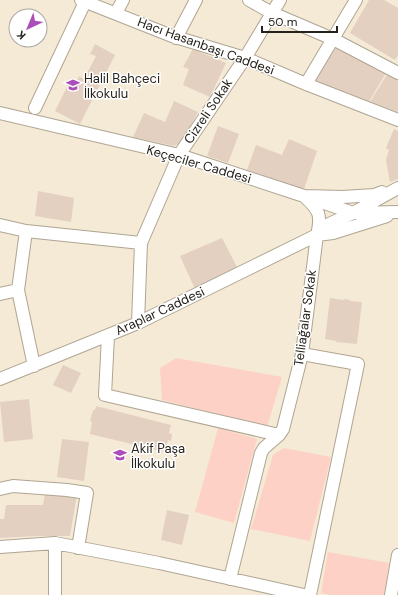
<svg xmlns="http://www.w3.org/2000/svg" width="398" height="595" viewBox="0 0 398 595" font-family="'DM Sans',sans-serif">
<rect width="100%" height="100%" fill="#f5ead6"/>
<path fill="#fdd1c5" d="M176 358 282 377 267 427 162 400 160 368Z
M218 428 257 439 234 523 195 512Z
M284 448 331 457 310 541 251 529 273 455Z
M328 552 389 563 384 595H331L321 593Z"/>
<path fill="#e3d0c1" d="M369 0H384L398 8V55L395 60 350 33Z
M95 44 115 55 80 124 55 111 69 83 74 86 79 76 84 79 96 56 90 54Z
M338 45 386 73 367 105 313 82Z
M193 49 226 63 210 97 183 85 189 69 183 67Z
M388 73 398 79V118L368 105Z
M174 101 198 112 182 142 174 146 133 137 144 113 165 122Z
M218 126 239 134 228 163 207 156Z
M394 129 398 131V179L390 182 386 160 389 150 386 148Z
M289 139 317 151 304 189 271 179 247 170 256 145 282 155Z
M38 191 74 198 71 222 35 216Z
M222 238 237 267 195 289 180 256Z
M330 298 343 300 344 299 350 300V301L362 302 357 344 336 342V341L325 339Z
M63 365 81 373 71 393 53 385Z
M29 399 33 439 4 442 0 402Z
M96 406 171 425 169 433 172 434 171 441 168 440 165 452 90 434 92 422 90 421 93 410H95Z
M62 439 89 442 84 481 57 477Z
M45 494 77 495 70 536H38L0 538V519H4L6 505H43Z
M167 510 189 515 182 545 161 540Z"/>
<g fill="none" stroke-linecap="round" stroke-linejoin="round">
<g stroke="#afa592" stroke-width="14">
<path id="minor" d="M81 0 172 36 245 58 306 84 398 120
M249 0 272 13 333 39 398 73
M116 13 123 0
M176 38 196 0
M306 84 356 0
M35 108 85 2
M0 113 179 155 304 196 343 197 374 195 382 192
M316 200 353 213 398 212
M0 225 26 231 141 243
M26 231 18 290 34 366
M317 235 333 233 387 216
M0 294 18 290
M138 323 141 243 179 155 245 58 280 0
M108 336 105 395 279 435
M302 354 358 364 310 595
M0 379 138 323 317 235 329 224 353 213 398 188
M0 489 13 486 67 490 87 493 78 548
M55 543V595
M0 547 55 543 159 563 304 595
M230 579 261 453 264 448 279 435 283 429 302 354 317 235C322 214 319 210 304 196
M391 595 398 555"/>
</g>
<use href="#minor" stroke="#fff" stroke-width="12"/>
</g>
<defs>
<g id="school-bare" transform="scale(1.08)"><path d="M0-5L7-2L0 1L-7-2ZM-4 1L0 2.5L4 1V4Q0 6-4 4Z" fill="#ab4eb9" stroke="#fff" stroke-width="2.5" paint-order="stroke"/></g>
</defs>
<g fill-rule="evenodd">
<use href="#school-bare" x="73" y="85"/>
<use href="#school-bare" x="120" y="455"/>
</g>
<g text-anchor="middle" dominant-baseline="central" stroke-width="3" stroke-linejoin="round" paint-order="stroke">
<g font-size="13" fill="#26221b" stroke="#fff">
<text transform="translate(206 46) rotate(20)">Hacı Hasanbaşı Caddesi</text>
<text transform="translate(208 111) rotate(-56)">Cizreli Sokak</text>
<text transform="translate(199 164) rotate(16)">Keçeciler Caddesi</text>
<text transform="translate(160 311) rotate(-25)">Araplar Caddesi</text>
<text transform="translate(305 318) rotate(-82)">Telliağalar Sokak</text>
</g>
<g font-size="13" fill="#26221b" stroke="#fff" text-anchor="start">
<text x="84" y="78">Halil Bahçeci<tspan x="84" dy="15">İlkokulu</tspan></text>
<text x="131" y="448">Akif Paşa<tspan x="131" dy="15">İlkokulu</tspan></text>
</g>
</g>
<g transform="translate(28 28) rotate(224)"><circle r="19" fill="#ffffff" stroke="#a8a7a4"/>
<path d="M0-3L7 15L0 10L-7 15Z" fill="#ab4eb9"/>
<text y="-6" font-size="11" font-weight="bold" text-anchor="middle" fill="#26221b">K</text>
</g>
<path d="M262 26v6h75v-6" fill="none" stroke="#26221b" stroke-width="2"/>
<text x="268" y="26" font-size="12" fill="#26221b" stroke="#ffffff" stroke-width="3" paint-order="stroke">50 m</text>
</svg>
